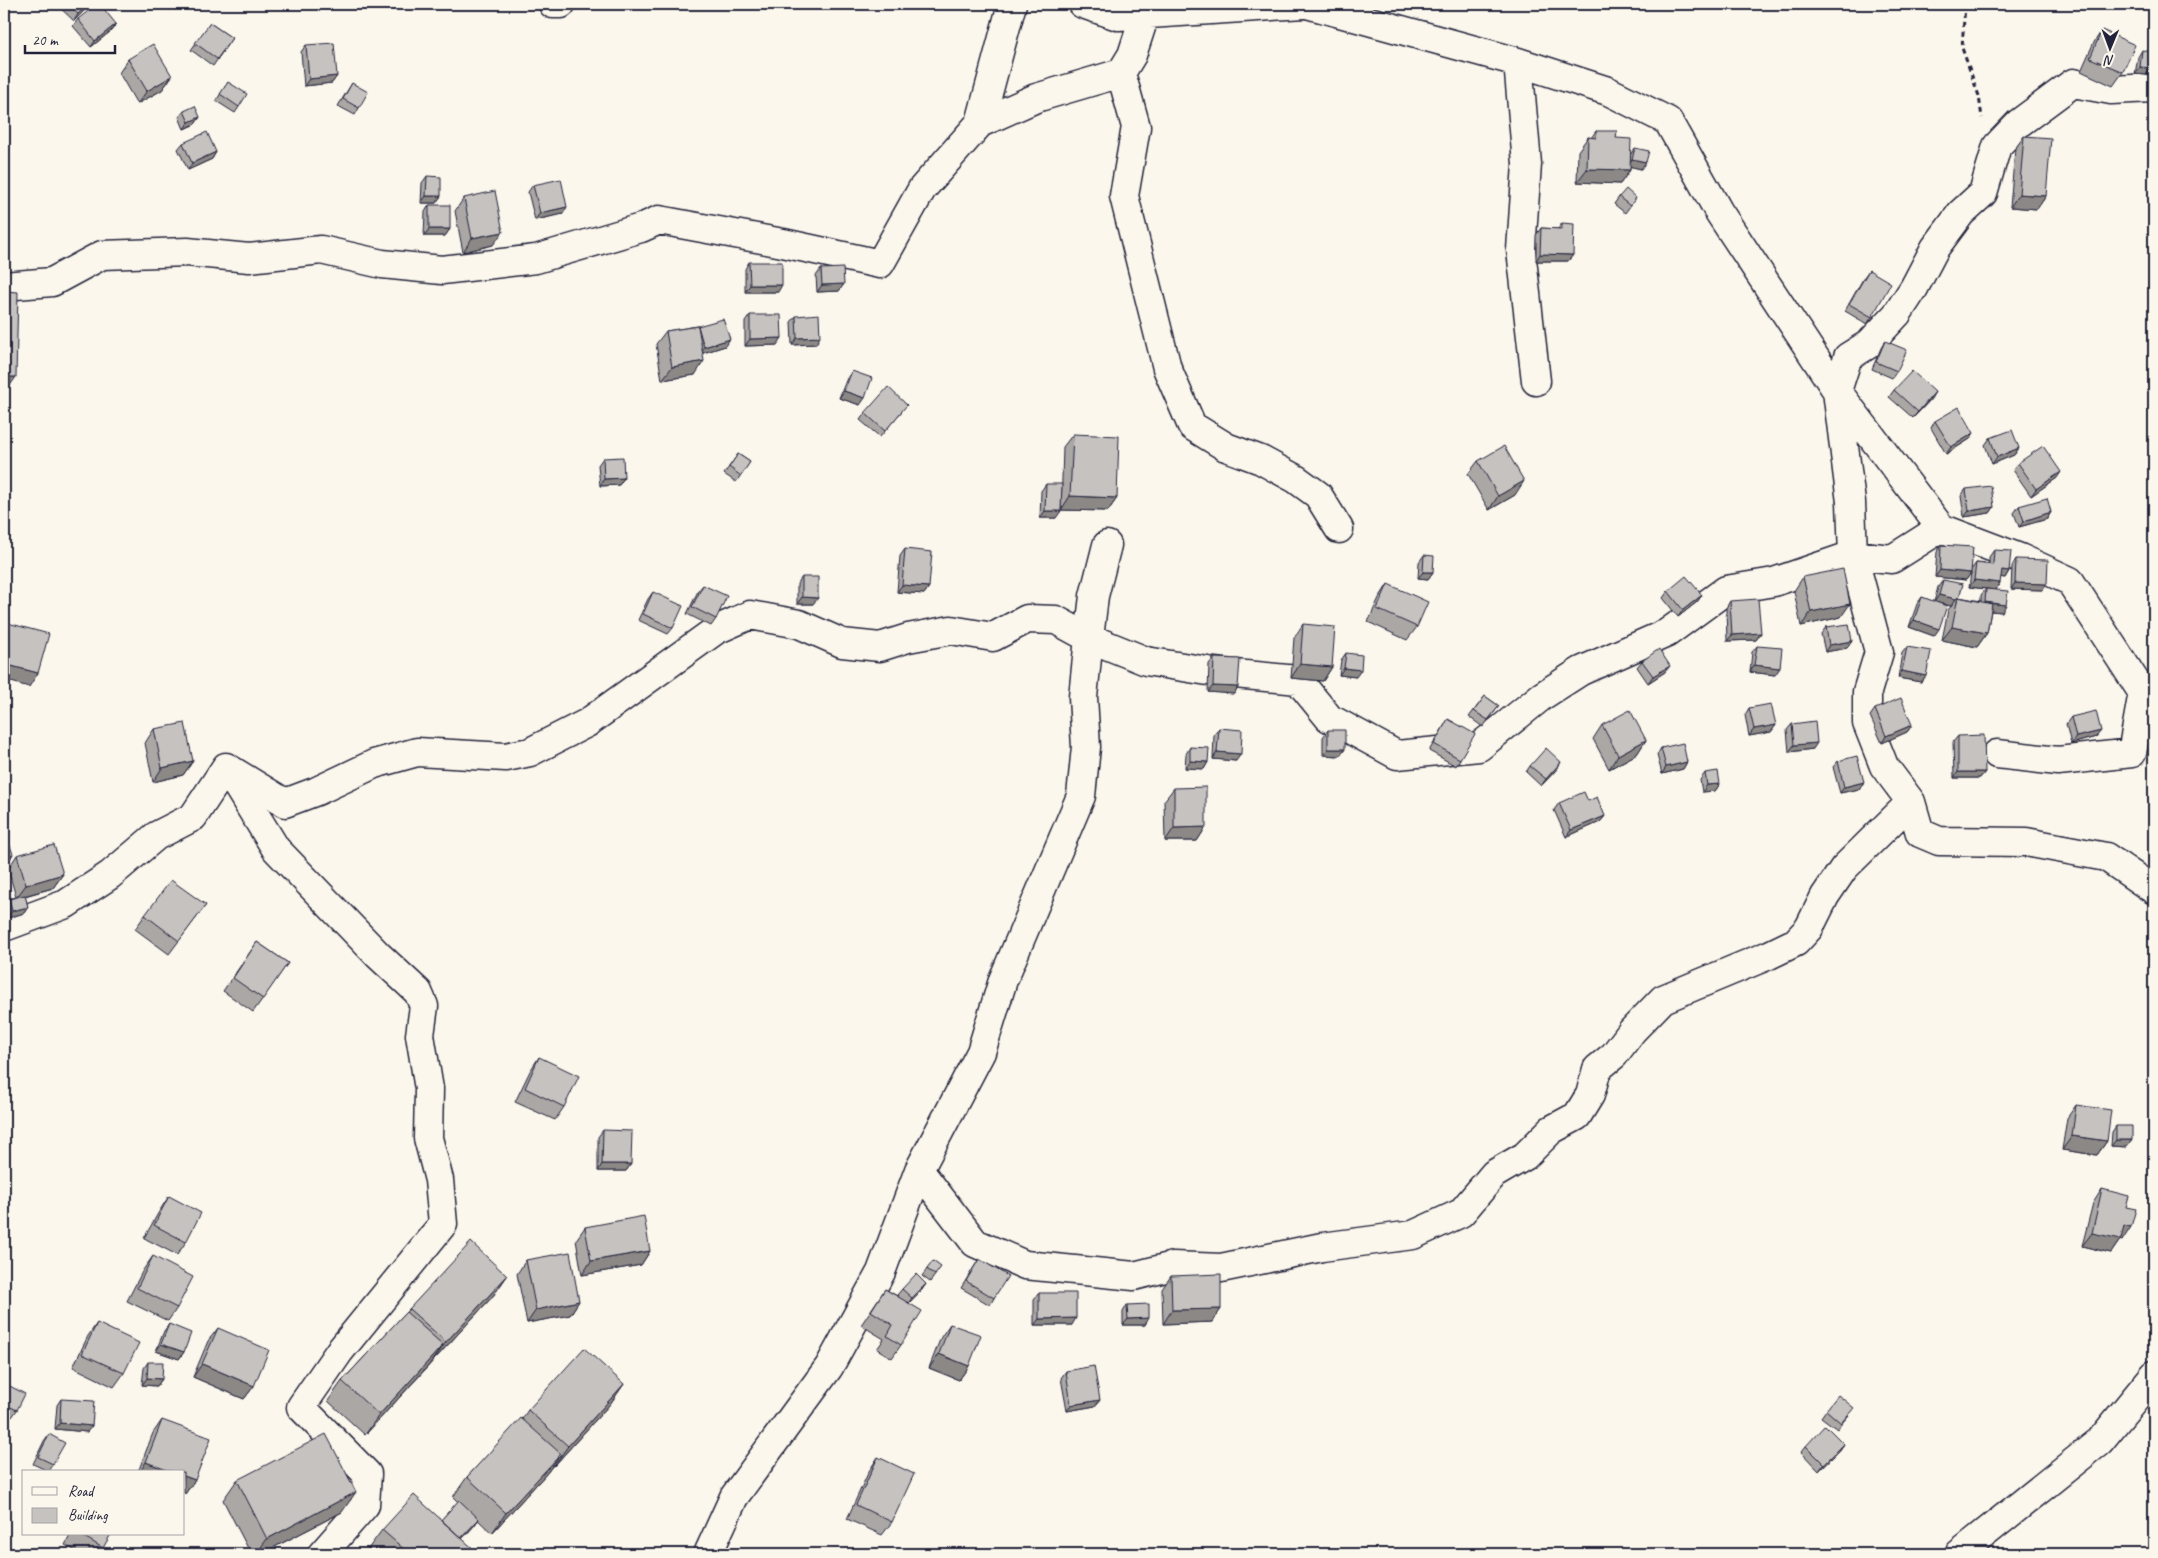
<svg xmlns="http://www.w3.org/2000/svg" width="2158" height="1558" viewBox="0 0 2158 1558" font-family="Caveat,sans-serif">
<rect width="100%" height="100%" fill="#fbf7ec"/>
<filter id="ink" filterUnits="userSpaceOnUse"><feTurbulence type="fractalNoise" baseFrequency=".02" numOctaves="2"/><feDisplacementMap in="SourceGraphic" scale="10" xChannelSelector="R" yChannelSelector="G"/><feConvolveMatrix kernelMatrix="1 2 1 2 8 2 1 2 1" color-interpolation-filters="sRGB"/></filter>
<g filter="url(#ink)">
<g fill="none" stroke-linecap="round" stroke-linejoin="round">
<g stroke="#22223b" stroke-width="31">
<path id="street" d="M553 4H561
M1083 4 1118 16 1304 4
M1307 4 1518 62 1608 91 1668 121 1719 212 1837 391 1941 528 2020 558 2070 581 2154 710
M1518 62 1527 164 1521 250 1536 381
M1121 73 1136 127 1124 196 1167 368 1192 426 1226 447 1261 460 1296 479 1318 495 1339 529
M980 123 1036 98 1121 73 1132 55 1145 15
M4 286 52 282 102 255 187 252 249 258 321 250 382 264 442 270 536 259 641 228 659 220 783 243 880 264 922 189 980 123 1012 4
M1107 545 1094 596 1089 638 1146 661 1214 672 1298 680 1329 718 1397 755 1479 747 1542 696 1581 671 1667 633 1726 590 1774 582 1853 555 1892 559 1941 528
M1997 754 2058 761 2132 753 2143 692 2150 689
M228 771 276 849 378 955 418 992 424 1006 420 1035 429 1089 428 1138 439 1180 443 1224 339 1352 301 1407 367 1474 365 1505 322 1554
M1911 802 1920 833 1939 841 2026 842 2106 857 2154 890
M4 927 66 904 110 875 156 836 193 817 226 767 285 803 317 791 374 764 417 752 506 757 530 752 587 723 716 630 750 615 799 624 842 643 880 647 908 638 951 630 993 637 1027 619 1056 620 1089 638 1083 697 1086 747 1081 796 1003 980 981 1052 919 1170 881 1272 829 1367 734 1497 708 1554
M919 1170 975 1243 1025 1265 1134 1276 1173 1266 1221 1268 1322 1247 1413 1235 1461 1213 1494 1174 1525 1156 1551 1130 1577 1116 1590 1095 1597 1069 1614 1055 1632 1031 1663 999 1769 955 1796 942 1809 928 1825 896 1844 868 1911 802 1884 766 1867 723V692L1879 652 1853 555 1851 502 1837 391 1848 357 1869 344 1897 314 1914 288 1935 248 1961 213 1983 193 1997 146 2019 123 2073 83 2111 90 2154 88
M1959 1554 2100 1441 2154 1375"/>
</g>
<path stroke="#22223b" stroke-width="3" stroke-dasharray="5 4" stroke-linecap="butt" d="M1965 4 1962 48 1979 96 1982 118"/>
<use href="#street" stroke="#fbf7ec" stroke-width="28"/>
</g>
<path fill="#aaa7a5" stroke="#22223b" d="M56 4H91L74 21Z
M78 19 116 24 111 31 91 47 73 26Z
M210 23 232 38 213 66 191 50Z
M2102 30 2123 72 2113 86 2081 71 2093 44Z
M306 45 337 76 332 83 304 86 301 52Z
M2142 50 2151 68 2146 75 2135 74 2138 57Z
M128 59 172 76 162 90 137 104 119 73Z
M228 82 239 107 235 113 216 101Z
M352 83 359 108 355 115 338 106Z
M184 111 200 117 195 124 184 129 179 117Z
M1596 131 1616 138 1630 155 1635 148 1641 169 1630 166V170L1620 184 1577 182 1578 151 1588 137 1591 138Z
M2024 136 2046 196 2037 209 2010 207 2015 149Z
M183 143 216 152 212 159 188 170 178 149Z
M427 176 441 196 436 203H421L422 183Z
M533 185 563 214 535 220 528 192Z
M1619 197 1636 198 1625 213 1614 204Z
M464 198 493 245 463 252 455 211Z
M429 205 450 229 445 236H424L425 212Z
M1562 223 1573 255 1568 261H1536V235L1541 228 1558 229Z
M749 262 778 292H745V269Z
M821 269 844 284 839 291 817 292 816 276Z
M1869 270 1872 317 1867 324 1845 311 1864 277Z
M750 315 777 345 745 346V322Z
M796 316 816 344 792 345 791 322Z
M698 326 725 346 703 353 695 375 662 380 656 344 666 331Z
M1885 341 1897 371 1892 378 1872 369 1881 348Z
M852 371 860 405 839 398 847 378Z
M1894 390 1931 399 1913 418 1889 397Z
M902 411 880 437 860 420 865 413Z
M1935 421 1970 439 1946 454 1931 428Z
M1073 434 1117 498 1108 511 1061 510 1063 447Z
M1990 438 2019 448 2014 455 1992 464 1985 445Z
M738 454 750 462 736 482 724 474Z
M603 458 624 478 619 485 600 486 598 465Z
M1478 461 1515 495 1489 510 1468 474Z
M2018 463 2057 478 2031 496 2013 470Z
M1046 484 1056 518H1040L1041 491Z
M1966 489 1994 507 1990 513 1964 517 1961 496Z
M2019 506 2051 512 2047 519 2019 527 2014 513Z
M1941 545 1971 570 1976 563 1989 564V557L1994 550 2009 571 2005 578 2001 577 1996 590 2002 612 1991 611 1987 633 1977 647 1942 640 1948 610 1951 606 1936 602 1934 636 1909 627 1917 604 1922 597 1934 602 1938 587 1943 580 1959 597 1981 601V595L1986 589 1969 587 1971 573 1966 580 1935 577 1937 552Z
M905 549 929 587 924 594 897 592 900 556Z
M1424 555 1433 572 1428 579 1418 578 1419 562Z
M2016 559 2043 590 2011 589 2012 566Z
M802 577 813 604H797V584Z
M1803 577 1841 617 1801 626 1794 591Z
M1388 584 1417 627 1407 640 1368 622 1379 598Z
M703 585 716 619 711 626 687 614 698 591Z
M1668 591 1702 595 1697 602 1678 617 1663 598Z
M653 592 673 628 668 634 638 620 648 599Z
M1730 601 1761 633 1756 640 1727 641 1726 608Z
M1303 624 1332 667 1323 681 1291 678 1294 638Z
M1826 627 1852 641 1847 648 1825 652 1821 634Z
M1757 646 1775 675 1750 672 1752 652Z
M1907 647 1926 676 1921 682 1898 678 1902 653Z
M1346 653 1356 677 1339 675 1341 660Z
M1214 658 1238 687 1234 694 1208 692 1209 664Z
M1642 661 1665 672 1648 683 1637 667Z
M1485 696 1499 706 1483 727 1469 717Z
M1749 708 1776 725 1771 732 1749 736 1745 715Z
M1875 709 1912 725 1907 732 1882 743 1870 716Z
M2071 717 2096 737 2071 744 2066 724Z
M1448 719 1460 759 1456 766 1429 751 1444 726Z
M1792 724 1813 749 1789 752 1787 730Z
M1602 725 1646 740 1637 754 1609 769 1593 739Z
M1219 728 1236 761 1213 759 1214 735Z
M154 729 193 761 183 775 153 782 145 743Z
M1328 730 1345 749 1340 756 1323 755V737Z
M1958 736 1985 772 1980 778H1954L1953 742Z
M1190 747 1208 762 1204 769 1185 768 1186 754Z
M1661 748 1687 762 1683 769 1662 774 1657 755Z
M1838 761 1864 782 1859 789 1840 793 1833 767Z
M1530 766 1557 769 1541 786 1526 772Z
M1705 773 1720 784 1715 791 1702 792 1700 780Z
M1174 788 1206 827 1197 841H1165L1164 801Z
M1559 803 1605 816 1600 822 1566 837 1554 810Z
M17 855 63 874 53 888 25 896 28 907 24 913 8 918 4 906 9 899 16 897 8 869Z
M206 905 169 954 135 929 145 915Z
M257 942 288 963 253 1012 223 991Z
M539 1057 564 1107 555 1120 515 1102 530 1071Z
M2076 1105 2107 1141 2097 1155 2062 1150 2067 1118Z
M2116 1126 2132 1140 2127 1147 2111 1146 2112 1132Z
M603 1130 631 1164 626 1171H598V1137Z
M2102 1189 2126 1207 2122 1241 2120 1240 2111 1253 2082 1246 2093 1203Z
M169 1196 186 1242 177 1255 144 1238 160 1210Z
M585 1227 650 1251 641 1265 582 1275 576 1240Z
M153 1256 177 1308 168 1321 127 1301 143 1270Z
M979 1259 994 1298 990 1305 961 1288Z
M526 1260 579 1301 570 1315 527 1323 517 1274Z
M927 1269 936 1274 930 1282 922 1276Z
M507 1276 493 1296 365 1435 328 1401 342 1381 409 1309Z
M1171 1276 1221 1309 1212 1322 1163 1324 1162 1289Z
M926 1284 921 1291 908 1303 901 1345 892 1358 877 1349 884 1339 861 1325 885 1289 899 1297 897 1295 902 1289Z
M1039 1293 1072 1325H1034V1299Z
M1127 1305 1145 1325H1123V1312Z
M97 1323 124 1373 114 1387 73 1367 88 1336Z
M169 1324 184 1352 179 1359 156 1351 164 1331Z
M950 1324 969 1366 959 1380 929 1368 941 1337Z
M218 1328 254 1386 244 1399 193 1377 208 1341Z
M148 1362 162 1379 157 1386 142 1385 144 1368Z
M1066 1371 1100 1400 1095 1406 1067 1411 1061 1378Z
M4 1383 17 1410 12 1417 4 1413Z
M624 1384 610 1404 554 1466 553 1465 547 1473 492 1533 478 1520 474 1526 462 1539 479 1554H374L368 1549 382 1530 441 1520 458 1502 453 1497 467 1477 522 1419 528 1410Z
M61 1399 87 1432 55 1429 57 1405Z
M1826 1410 1849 1415 1837 1429 1821 1417Z
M162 1420 195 1480 185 1494 184 1472H138L153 1433Z
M49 1434 53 1464 48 1471 33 1464 44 1441Z
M1844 1444 1839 1451 1819 1471 1801 1452 1806 1446Z
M878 1457 892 1522 882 1535 847 1519 869 1471Z
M237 1480 342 1512 261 1554H251L223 1500Z
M71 1534H111L98 1554H81L65 1545Z"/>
<path fill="#8b8886" stroke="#22223b" d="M89 4H91L74 21 78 14Z
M116 24 111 31 91 47 95 41Z
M2140 67 2151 68 2146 75 2135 74Z
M172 76 162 90 137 104 147 91Z
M337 76 332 83 304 86 309 79Z
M200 117 195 124 184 129 189 122Z
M216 152 212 159 188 170 192 163Z
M1632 159 1646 162 1641 169 1628 166Z
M1587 169 1630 170 1620 184 1577 182Z
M2019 194 2046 196 2037 209 2010 207Z
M426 196H441L436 203H421Z
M567 207 563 214 535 220 540 213Z
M429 229H450L445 236H424Z
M503 232 493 245 463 252 472 238Z
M1540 254 1573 255 1568 261H1536Z
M844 284 839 291 817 292 822 285Z
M750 285H782L778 292H745Z
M820 337 816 344 792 345 797 338Z
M782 338 777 345 745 346 750 339Z
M730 339 725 346 700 354 704 347Z
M704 361 695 375 662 380 672 367Z
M4 377H16L4 394Z
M844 391 865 398 860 405 839 398Z
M1935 392 1931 399 1913 418 1918 412Z
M1974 433 1970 439 1946 454 1951 447Z
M2019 448 2014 455 1992 464 1997 457Z
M2061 472 2057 478 2031 496 2036 489Z
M624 478 619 485 600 486 604 479Z
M1524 481 1515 495 1489 510 1498 496Z
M1070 496 1117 498 1108 511 1061 510Z
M1994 507 1990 513 1964 517 1969 511Z
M1045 511H1061L1056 518H1040Z
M2051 512 2047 519 2019 527 2024 521Z
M1940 570 1971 573 1966 580 1935 577Z
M2002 570 2009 571 2005 578 1997 577Z
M1423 572H1433L1428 579 1418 578Z
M1974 580 2000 583 1996 590 1969 587Z
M2015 583 2047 584 2043 590 2011 589Z
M902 585 929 587 924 594 897 592Z
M1702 595 1697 602 1678 617 1683 610Z
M1939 595 1956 599 1951 606 1934 602Z
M802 597 818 598 813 604H797Z
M1985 603 2006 605 2002 612 1980 610Z
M1850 604 1841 617 1801 626 1811 612Z
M1914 620 1939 629 1934 636 1909 627Z
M1952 627 1987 633 1977 647 1942 640Z
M1761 633 1756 640 1727 641 1732 635Z
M1852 641 1847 648 1825 652 1829 645Z
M4 664 38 673 29 687 4 680Z
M1300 664 1332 667 1323 681 1291 678Z
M1754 665 1780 668 1775 675 1750 672Z
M1670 666 1665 672 1648 683 1653 676Z
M1344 668 1361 670 1356 677 1339 675Z
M1902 671 1926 676 1921 682 1898 678Z
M1213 686 1238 687 1234 694 1208 692Z
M1776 725 1771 732 1749 736 1754 729Z
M1912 725 1907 732 1882 743 1886 736Z
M2101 731 2096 737 2071 744 2076 737Z
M1646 740 1637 754 1609 769 1618 755Z
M1817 743 1813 749 1789 752 1794 745Z
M1328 749H1345L1340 756 1323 755Z
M1217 752 1241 754 1236 761 1213 759Z
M193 761 183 775 153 782 162 768Z
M1190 761 1208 762 1204 769 1185 768Z
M1561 762 1557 769 1541 786 1546 779Z
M1687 762 1683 769 1662 774 1666 767Z
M1958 772H1985L1980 778H1954Z
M1864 782 1859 789 1840 793 1844 787Z
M1720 784 1715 791 1702 792 1707 785Z
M1605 816 1600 822 1566 837 1571 830Z
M1206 827 1197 841H1165L1174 828Z
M13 854 9 861 4 863V858Z
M63 874 53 888 16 898 26 885Z
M28 907 24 913 8 918 12 911Z
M2072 1136 2107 1141 2097 1155 2062 1150Z
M2116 1140H2132L2127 1147 2111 1146Z
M602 1164H631L626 1171H598Z
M2124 1225 2131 1227 2122 1241 2120 1240 2111 1253 2082 1246 2092 1233Z
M650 1251 641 1265 582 1275 591 1261Z
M507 1276 493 1296 432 1362 446 1342Z
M926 1284 921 1291 907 1305 912 1298Z
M579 1301 570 1315 527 1323 536 1310Z
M1221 1309 1212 1322 1163 1324 1172 1310Z
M1076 1318 1072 1325H1034L1039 1319Z
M1149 1318 1145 1325H1123L1128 1319Z
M161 1344 184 1352 179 1359 156 1351Z
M443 1345 429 1365 365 1435 379 1415Z
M939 1354 969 1366 959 1380 929 1368Z
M202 1364 254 1386 244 1399 193 1377Z
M147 1378 162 1379 157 1386 142 1385Z
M624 1384 610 1404 554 1466 568 1446Z
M1100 1400 1095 1406 1067 1411 1071 1405Z
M60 1423 92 1426 87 1432 55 1429Z
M1844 1444 1839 1451 1819 1471 1824 1464Z
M561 1454 547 1473 492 1533 506 1513Z
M146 1462 172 1472H140Z
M184 1476 195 1480 185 1494 184 1493Z
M356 1492 342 1512 261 1554H256L267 1539Z
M479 1519 474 1526 455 1546 459 1539Z"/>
<path fill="#c6c2c0" stroke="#22223b" d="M68 4H89L78 14Z
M97 4H100L116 24 95 41 78 19Z
M210 23 232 38 217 59 195 43Z
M2102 30 2135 45 2123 72 2090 58Z
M334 43 337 76 309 79 306 45Z
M153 44 172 76 147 91 128 59Z
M2142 50 2153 52 2151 68 2140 67Z
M228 82 247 94 239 107 220 94Z
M352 83 368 92 359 108 343 99Z
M195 106 200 117 189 122 184 111Z
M1596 131H1617L1616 138 1631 139 1630 170 1587 169 1588 137 1596 138Z
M207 132 216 152 192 163 183 143Z
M2024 136 2051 138 2046 196 2019 194Z
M1635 148 1649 151 1646 162 1632 159Z
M427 176 441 177V196H426Z
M561 179 567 207 540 213 533 185Z
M1626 189 1636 198 1630 206 1619 197Z
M495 191 503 232 472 238 464 198Z
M429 205H450V229H429Z
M1562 223 1574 224 1573 255 1540 254 1541 228 1562 229Z
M749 262H782V285H750Z
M843 268 844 284 822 285 821 269Z
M1869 270 1891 283 1872 317 1849 304Z
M4 291 18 292 16 377H4Z
M819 314 820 337 797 338 796 316Z
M750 315H781L782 338 750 339Z
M723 319 730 339 704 347 698 326Z
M698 326 704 361 672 367 666 331Z
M1885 341 1907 350 1897 371 1876 362Z
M852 371 872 378 865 398 844 391Z
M1912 371 1935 392 1918 412 1894 390Z
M888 387 907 405 885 431 865 413Z
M1959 407 1974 433 1951 447 1935 421Z
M2012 430 2019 448 1997 457 1990 438Z
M1073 434 1119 436 1117 498 1070 496Z
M1504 446 1524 481 1498 496 1478 461Z
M2043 446 2061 472 2036 489 2018 463Z
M738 454 750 462 741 476 729 467Z
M623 457 624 478 604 479 603 458Z
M1046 484H1062L1061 511H1045Z
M1991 486 1994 507 1969 511 1966 489Z
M2047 498 2051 512 2024 521 2019 506Z
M1941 545 1973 547 1971 573 1940 570Z
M905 549 932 552 929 587 902 585Z
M1994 550 2011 551 2009 571 2002 570 2000 583 1974 580 1976 563 1993 565Z
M1424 555 1434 556 1433 572H1423Z
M2016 559 2048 560 2047 584 2015 583Z
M1843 569 1850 604 1811 612 1803 577Z
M1686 576 1702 595 1683 610 1668 591Z
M802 577H818V598L802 597Z
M1943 580 1963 584 1959 597H1958L1956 599 1939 595Z
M1388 584 1428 602 1417 627 1377 609Z
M703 585 727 596 716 619 692 607Z
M1986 589 2008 591 2006 605 1985 602Z
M653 592 683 606 673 628 643 614Z
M1922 597 1947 606 1939 629 1914 620Z
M1958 597 1992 604 1987 633 1952 627Z
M1758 599 1761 633 1732 635 1730 601Z
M4 622 49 634 38 673 4 664Z
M1303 624 1335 627 1332 667 1300 664Z
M1849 624 1852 641 1829 645 1826 627Z
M1757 646 1782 648 1780 668 1754 665Z
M1907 647 1931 651 1926 676 1902 671Z
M1659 649 1670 666 1653 676 1642 661Z
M1346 653 1362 655 1361 670 1344 668Z
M1214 658 1240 659 1238 687 1213 686Z
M1485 696 1499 706 1488 720 1474 711Z
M1901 698 1912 725 1886 736 1875 709Z
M1771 704 1776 725 1754 729 1749 708Z
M1630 710 1646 740 1618 755 1602 725Z
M2096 711 2101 731 2076 737 2071 717Z
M1448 719 1475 734 1460 759 1434 744Z
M1815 721 1817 743 1794 745 1792 724Z
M185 723 193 761 162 768 154 729Z
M1219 728 1242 730 1241 754 1217 752Z
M1328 730H1345V749H1328Z
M1984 735 1985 772H1958V736Z
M1683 743 1687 762 1666 767 1661 748Z
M1190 747 1209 748 1208 762 1190 761Z
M1546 748 1561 762 1546 779 1530 766Z
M1857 756 1864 782 1844 787 1838 761Z
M1718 771 1720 784 1707 785 1705 773Z
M1206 787V827L1174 828V788Z
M1584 792 1588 801 1597 797 1605 816 1571 830 1559 803Z
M9 843 13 854 4 858V845Z
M54 845 63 874 26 885 17 855Z
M171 880 206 905 179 941 145 915Z
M25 895 28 907 12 911 9 899Z
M257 942 288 963 263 999 233 978Z
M539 1057 579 1076 564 1107 525 1088Z
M2076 1105 2111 1110 2107 1141 2072 1136Z
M2116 1126H2132V1140H2116Z
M603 1130 632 1131 631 1164H602Z
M2102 1189 2129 1196 2126 1207 2136 1209 2131 1227 2124 1225 2121 1239 2092 1233Z
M169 1196 201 1213 186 1242 154 1225Z
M644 1216 650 1251 591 1261 585 1227Z
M471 1242 507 1276 446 1342 409 1309Z
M570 1252 579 1301 536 1310 526 1260Z
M153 1256 193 1277 177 1308 137 1288Z
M979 1259 1008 1276 994 1298 966 1281Z
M933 1261 941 1267 935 1275 927 1269Z
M916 1274 926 1284 912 1298 902 1289Z
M1221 1274V1309L1172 1310 1171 1276Z
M885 1289 922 1311 901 1345 887 1336 893 1325 871 1311Z
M1039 1293H1076V1318L1039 1319Z
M1149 1304V1318L1128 1319 1127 1305Z
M406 1312 443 1345 379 1415 342 1381Z
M97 1323 139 1343 124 1373 82 1354Z
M169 1324 191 1333 184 1352 161 1344Z
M950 1324 981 1335 969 1366 939 1354Z
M218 1328 269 1350 254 1386 202 1364Z
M584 1348 624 1384 568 1446 528 1410Z
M148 1362H163L162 1379 147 1378Z
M1094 1366 1100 1400 1071 1405 1066 1371Z
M4 1383 25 1394 17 1410 4 1404Z
M1838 1395 1854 1408 1841 1423 1826 1410Z
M61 1399 94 1401 92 1426 60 1423Z
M521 1418 561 1454 506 1513 467 1477Z
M162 1420 211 1438 195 1480 184 1476V1472H172L146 1462Z
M1825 1425 1844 1444 1824 1464 1806 1446Z
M49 1434 65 1443 53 1464 38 1457Z
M326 1434 356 1492 267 1539 237 1480Z
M878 1457 914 1474 892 1522 856 1505Z
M414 1495 479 1554H402L405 1550 382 1530Z
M459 1500 479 1519 461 1538 441 1520Z
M79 1534H111L103 1548Z"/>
</g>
<rect width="2158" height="1558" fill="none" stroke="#fbf7ec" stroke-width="20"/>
<rect x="10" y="10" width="2138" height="1538" fill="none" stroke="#22223b" stroke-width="2" filter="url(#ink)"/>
<rect x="22" y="1470" width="162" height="65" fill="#fbf7ec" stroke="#a4a2a5"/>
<rect x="32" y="1487" width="25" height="8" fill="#fbf7ec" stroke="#a4a2a5"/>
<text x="68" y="1496" font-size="15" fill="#22223b">Road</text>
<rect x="32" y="1508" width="25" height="15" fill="#c6c2c0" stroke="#a4a2a5"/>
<text x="68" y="1520" font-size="15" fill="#22223b">Building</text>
<g transform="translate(2110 48) rotate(181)" stroke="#fbf7ec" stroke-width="4" paint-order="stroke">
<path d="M0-4L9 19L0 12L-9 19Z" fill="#22223b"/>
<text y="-8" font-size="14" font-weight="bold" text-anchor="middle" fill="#22223b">N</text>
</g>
<path d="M25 45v8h90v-8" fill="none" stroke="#22223b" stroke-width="2.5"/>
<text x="32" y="45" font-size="15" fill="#22223b" stroke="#fbf7ec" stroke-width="4" paint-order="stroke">20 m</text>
</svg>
